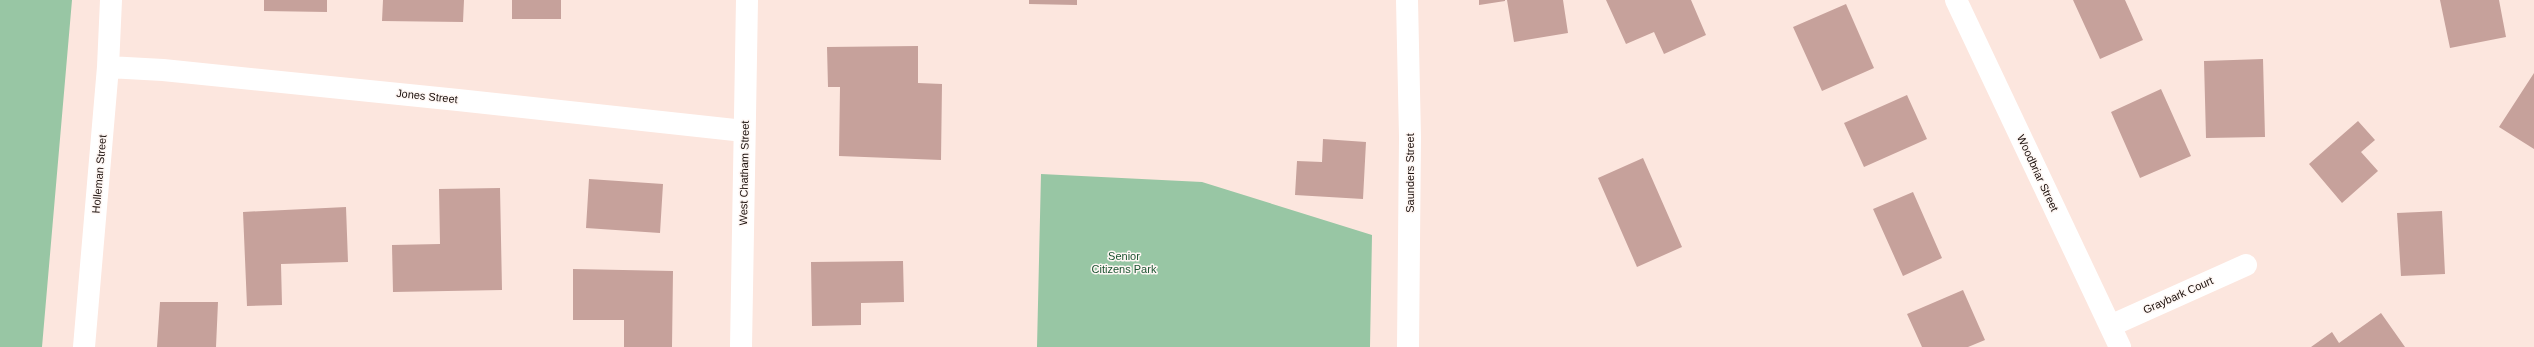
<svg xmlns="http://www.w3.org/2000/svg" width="2534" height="347" viewBox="0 0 2534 347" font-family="Helvetica,sans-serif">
<rect width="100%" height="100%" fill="#fce6de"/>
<path fill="#98c6a4" d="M0 0H72L42 347H0Z
M1041 174 1202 182 1372 235 1370 347H1037Z"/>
<path fill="#c6a19b" d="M264 0H327V12L264 11Z
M383 0H464L463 22 382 21Z
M512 0H561V19H512Z
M1029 0H1077V5L1029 4Z
M1479 0H1505V1L1479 5Z
M1507 0H1563L1568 33 1514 42Z
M1606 0H1691L1706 35 1664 54 1654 32 1626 44Z
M2073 0H2125L2143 40 2100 59Z
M2440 0H2499L2506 37 2450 48Z
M1846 4 1874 68 1822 91 1793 27Z
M918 46V83L942 84 941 160 839 156 840 87H828L827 47Z
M2263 59 2265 137 2206 138 2204 61Z
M2534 73V149L2499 127Z
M2161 89 2191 156 2140 178 2111 112Z
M1907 95 1927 139 1864 167 1844 123Z
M2358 121 2375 140 2361 152 2378 171 2342 203 2309 164Z
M1323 139 1366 142 1363 199 1295 195 1297 161 1322 162Z
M1643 158 1682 247 1637 267 1598 178Z
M589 179 663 184 660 233 586 228Z
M500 188 502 290 393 292 392 245 440 244 439 189Z
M1913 192 1942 258 1903 276 1873 209Z
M346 207 348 262 281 264 282 305 247 306 243 212Z
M2442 211 2445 274 2401 276 2397 213Z
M903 261 904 302 861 303V325L812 326 811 262Z
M573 269 673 271 672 347H624V320H573Z
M1963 290 1985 340 1968 347H1922L1907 314Z
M160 302H218L216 347H157Z
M2381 313 2405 347H2311L2332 332 2339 343Z"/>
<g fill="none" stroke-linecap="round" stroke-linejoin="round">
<path stroke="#fff" stroke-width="22" d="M1407 0 1410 137 1408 347
M1956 0 2120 347
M108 67 163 70 458 100 744 131
M2110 326 2246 265
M84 347 108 67 111 0"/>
<path stroke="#fff" stroke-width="22" d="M741 347 747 0"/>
</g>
<g text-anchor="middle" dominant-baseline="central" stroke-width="3" stroke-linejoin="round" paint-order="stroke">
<g font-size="11" fill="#1c100c" stroke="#fef7f4">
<text transform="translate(427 96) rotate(6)">Jones Street</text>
<text transform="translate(744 173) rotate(-89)">West Chatham Street</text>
<text transform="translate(1410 173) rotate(-90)">Saunders Street</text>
<text transform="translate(2038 173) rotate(65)">Woodbriar Street</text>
<text transform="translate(99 174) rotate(-85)">Holleman Street</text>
<text transform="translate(2178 295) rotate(-24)">Graybark Court</text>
</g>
<g font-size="11" fill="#1b5330" stroke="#fef7f4">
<text x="1124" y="256">Senior<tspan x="1124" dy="13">Citizens Park</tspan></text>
</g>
</g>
</svg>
